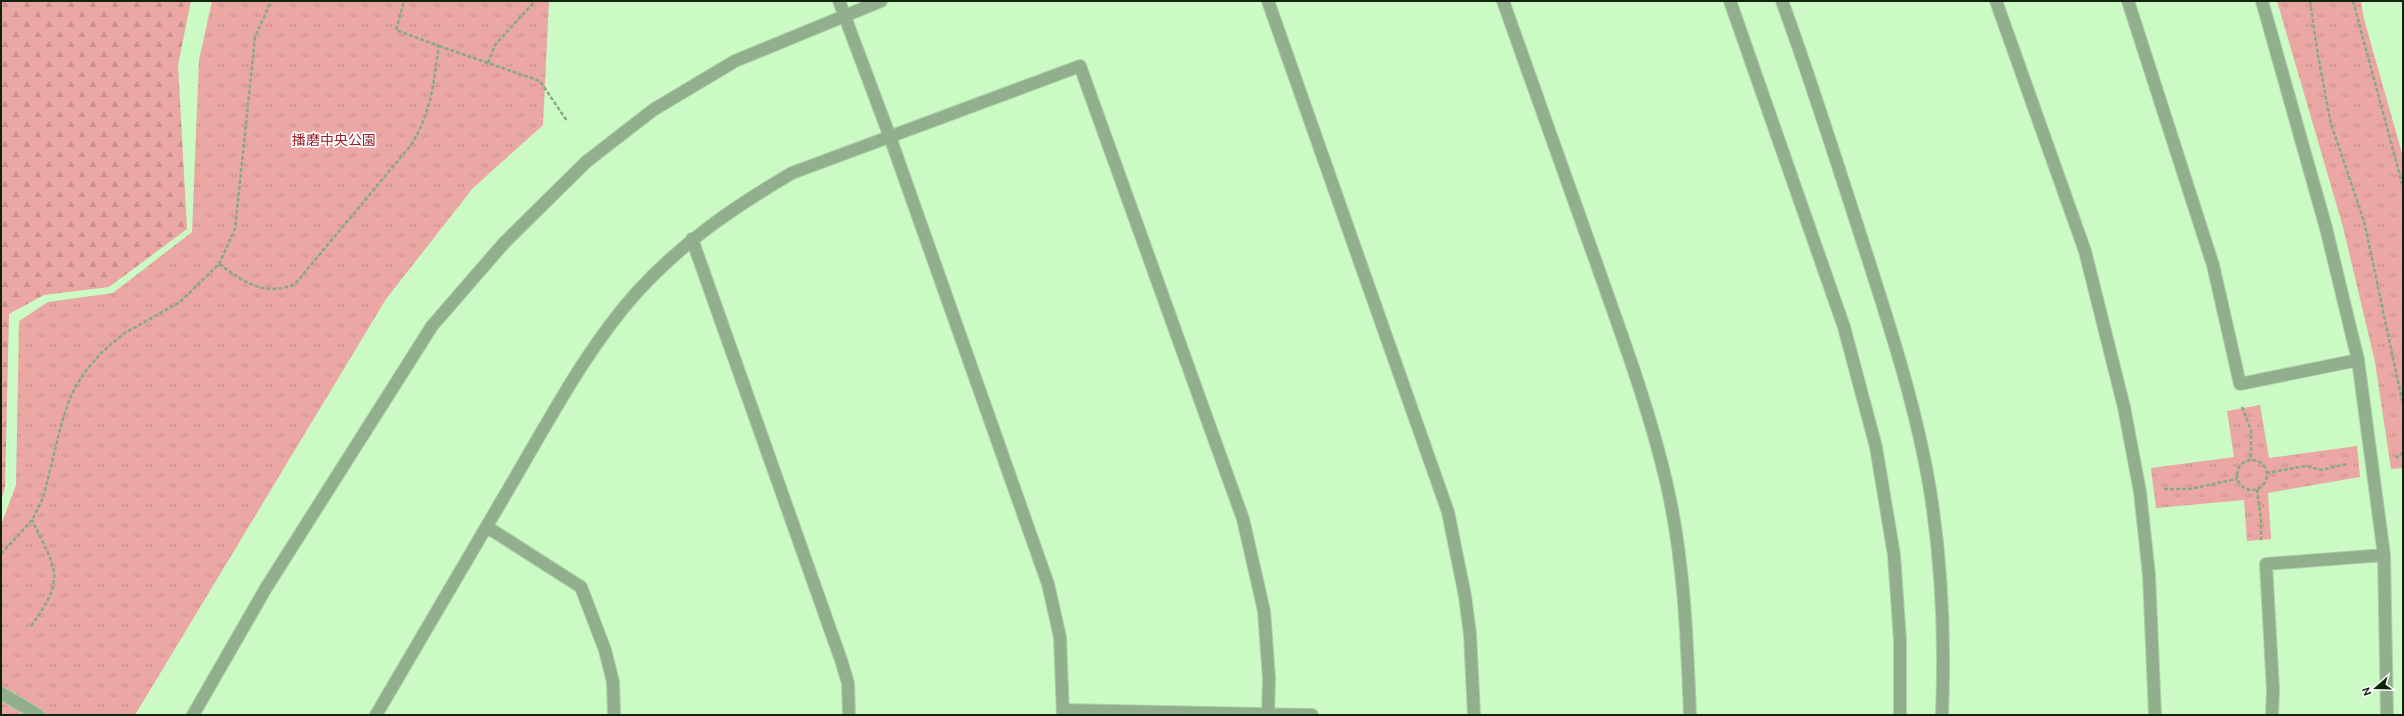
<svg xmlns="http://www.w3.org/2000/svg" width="2404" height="716" viewBox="0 0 2404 716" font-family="Ubuntu,'Noto Sans JP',sans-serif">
<defs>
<pattern id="grass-tufts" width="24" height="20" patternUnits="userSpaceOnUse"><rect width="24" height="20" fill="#eaa7a3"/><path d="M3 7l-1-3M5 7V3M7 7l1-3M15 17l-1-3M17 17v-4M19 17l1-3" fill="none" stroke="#c88f8b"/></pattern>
<pattern id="forest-firs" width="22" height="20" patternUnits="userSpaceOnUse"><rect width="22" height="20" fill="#eaa7a3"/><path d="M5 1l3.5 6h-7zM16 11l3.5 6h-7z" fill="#c88f8b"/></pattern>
</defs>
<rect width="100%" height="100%" fill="#cbfac5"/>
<path fill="url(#grass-tufts)" d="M212 1H549L543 125 473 188 386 299 135 715H1V525L16 485 19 321 48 302 113 293 192 232 199 60Z
M2277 1H2361L2364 19 2403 157V468L2391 469 2375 362 2343 227Z
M2260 405 2269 458 2357 446 2360 477 2268 493 2271 539 2247 541 2244 500 2156 508 2151 468 2234 457 2227 411Z"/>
<path fill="url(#forest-firs)" d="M1 1H191L178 65 187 229 109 287 44 295 9 314 5 487 1 501Z"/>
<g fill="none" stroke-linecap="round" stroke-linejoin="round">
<g stroke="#aad3a4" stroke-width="14">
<path id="minor" d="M839 1 890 137 1048 584 1060 637 1063 715
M1268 1 1448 512 1465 596 1470 634 1474 715
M1503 1C1534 89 1566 177 1597 265 1622 336 1649 408 1666 481 1684 558 1687 637 1690 715
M1730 1 1844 327 1876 447 1894 555 1900 640V715
M1782 1C1811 80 1836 160 1862 240 1888 321 1916 405 1930 490 1942 564 1945 640 1942 715
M1996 1 2085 251 2124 407 2140 492 2149 575 2155 715
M2128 1 2213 265 2240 384 2358 360
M2262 1 2326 228 2358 360 2384 555 2387 715
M692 239 841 660 848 683 849 715
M487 527 581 587 605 650 613 682 614 715
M1 693 38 715
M1063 710 1312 715
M193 715 266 588 432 326 504 243 586 162 653 110 735 61 881 1
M376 715C422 636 469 557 515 478 552 415 589 345 638 291 684 241 734 207 792 173L1080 66 1243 519 1264 611 1269 678 1268 715
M2272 715 2273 690 2266 564 2384 555"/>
</g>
<path stroke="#86aa81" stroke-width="2.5" stroke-dasharray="4 2" stroke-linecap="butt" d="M2310 1 2318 56 2331 124 2364 221 2403 405
M2353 1 2403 187
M439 46 540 81 567 121
M488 63 495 45 535 1
M219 264C244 282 264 297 295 284L411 145C432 111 433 84 439 46L396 30 404 1
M2242 407 2251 430V460
M2395 457 2400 456 2403 452
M2237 475a15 15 0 1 1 30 0a15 15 0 1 1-30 0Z
M2266 473 2306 466 2321 470 2347 464
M2164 489H2189L2237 479
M2257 489 2261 520V540
M1 554 32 520 43 498 62 422 71 395 84 373 100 354 123 334 180 302 219 264 235 229 255 37 271 1
M31 626C67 577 56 570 32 520"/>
<use href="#minor" stroke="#91ae8d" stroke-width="12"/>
</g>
<g text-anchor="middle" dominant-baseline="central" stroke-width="3.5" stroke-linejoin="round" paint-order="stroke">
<g font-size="14" fill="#991e29" stroke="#fff">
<text x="334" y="140">播磨中央公園</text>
</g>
</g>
<rect width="2404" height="716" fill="none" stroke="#11230f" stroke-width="4"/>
<g transform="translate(2376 688) rotate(250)" stroke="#ffffff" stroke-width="3" paint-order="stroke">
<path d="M0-3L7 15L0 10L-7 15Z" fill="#11230f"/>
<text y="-6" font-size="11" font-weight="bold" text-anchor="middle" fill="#11230f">N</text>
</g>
</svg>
